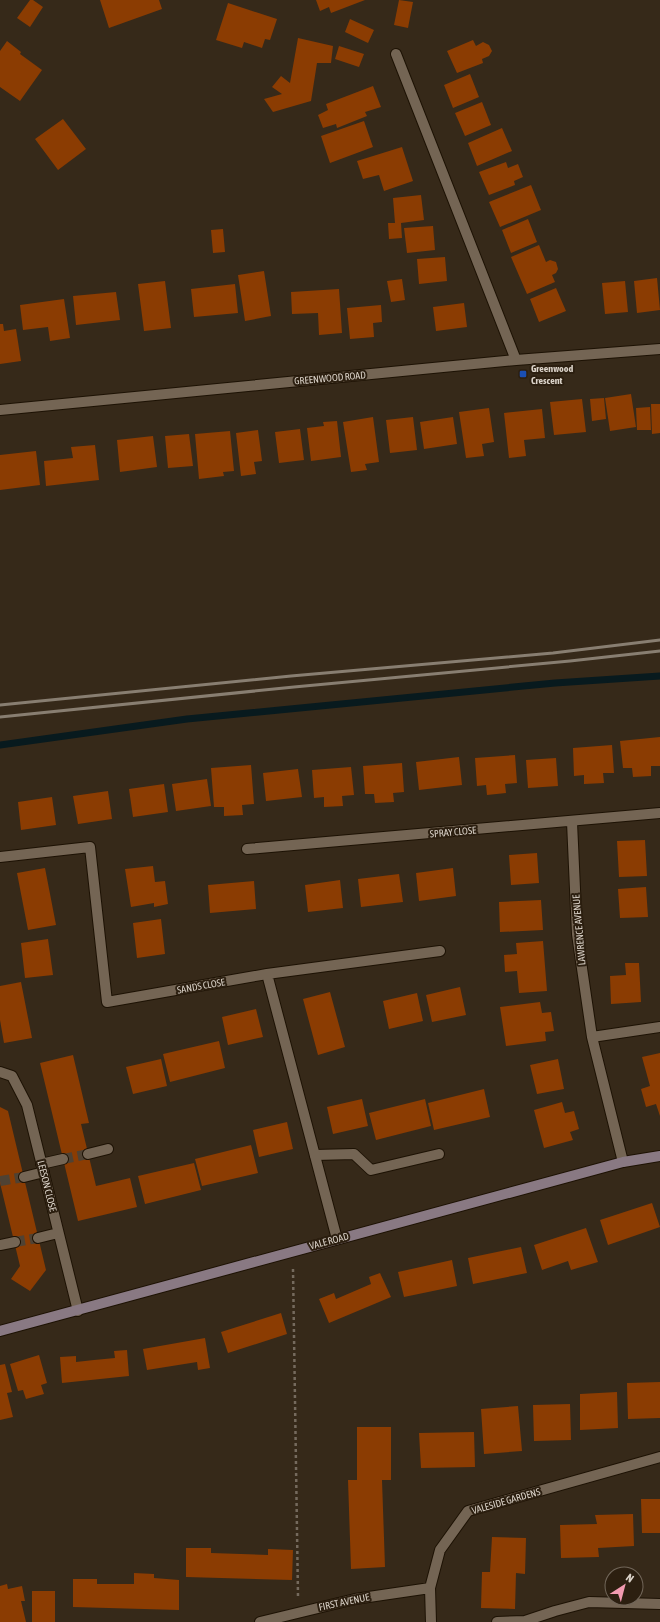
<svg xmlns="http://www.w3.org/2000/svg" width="660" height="1622" viewBox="0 0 660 1622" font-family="'Asap Condensed',sans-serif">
<rect width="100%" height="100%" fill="#362919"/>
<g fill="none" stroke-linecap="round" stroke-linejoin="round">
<path stroke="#081a1e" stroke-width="7" d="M0 745 187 719 555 683 660 676"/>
</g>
<path fill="#8b3c02" d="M30 0H33L43 7 30 27 17 18Z
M100 0H159L162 9 109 28Z
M316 0H365L331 13 329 7 320 11Z
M399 0 413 2 408 28 394 25Z
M228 3 277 19 270 40 265 39 262 48 244 42 242 48 216 40Z
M350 19 374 30 368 43 345 32Z
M298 38 333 46 331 63H317L311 101 273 112 264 99 282 94 272 87 281 76 290 83Z
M473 40 476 46 483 42 489 45 492 51 489 56 482 59 483 63 457 73 447 51Z
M7 41 21 52 20 54 42 70 20 101 0 87V51Z
M339 46 364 54 359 67 335 59Z
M470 74 479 97 453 108 444 85Z
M373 86 381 107 365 112 367 116 337 128 336 124 323 128 318 115 328 110 326 104Z
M482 102 491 125 465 136 455 113Z
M63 119 86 149 58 170 35 139Z
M364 121 373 147 330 163 321 136Z
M502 128 512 151 477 166 468 143Z
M402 147 413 181 384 191 379 175 363 179 357 161Z
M506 162 508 168 518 164 523 177 514 181 515 185 489 195 479 172Z
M531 185 541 210 500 227 489 202Z
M421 195 424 220 401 223 402 238 389 239 388 223H395L393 198Z
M528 219 537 242 511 253 502 230Z
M433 226 435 250 407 253 404 228Z
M223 229 225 252 213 253 211 230Z
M539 245 546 262 550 260 556 262 558 269 556 273 552 275 555 282 527 294 511 257Z
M445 257 447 281 419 284 417 259Z
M264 271 271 316 245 321 238 275Z
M657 278 660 310 637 313 634 281Z
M402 279 405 300 391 302 387 281Z
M165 281 171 328 144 331 138 284Z
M625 281 628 312 605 314 602 283Z
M235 284 238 313 194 317 191 289Z
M556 288 566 311 539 322 530 299Z
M339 289 342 333 319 335 318 313 292 314 291 292Z
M116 292 120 320 76 325 73 296Z
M64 299 70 338 50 341 48 327 23 330 20 305Z
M464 303 467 327 436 331 433 307Z
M381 305 382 322 373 323 374 337 350 339 347 308Z
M0 324H3L4 331 16 329 21 361 0 364Z
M631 394 636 427 610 431 605 398Z
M604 398 606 419 592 421 590 399Z
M582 399 586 432 554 435 550 402Z
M651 404H660V433L652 434Z
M650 407 651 430H637L636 408Z
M489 408 494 442 482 444 484 456 466 458 459 412Z
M542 409 545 438 524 440 526 456 509 458 504 413Z
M373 417 379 462 365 464 367 470 351 472 343 422Z
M413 417 417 450 390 453 386 420Z
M453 417 457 444 424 449 420 422Z
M337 421 341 457 311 461 307 428 324 426 323 422Z
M300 429 304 460 279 463 275 432Z
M258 430 262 461 254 462 256 474 241 476 236 433Z
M230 431 234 471 223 472 224 476 199 479 195 434Z
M189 434 193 466 168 468 165 436Z
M153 436 157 467 120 472 117 440Z
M95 445 99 480 46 486 44 461 73 458 71 447Z
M36 451 40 485 0 490V455Z
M660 737V766H651V776L633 777 632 768H623L620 741Z
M612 745 614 773H603L604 783 584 784V775L574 776 573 748Z
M515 755 517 783 505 784 506 793 487 795 486 785 477 786 475 758Z
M459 757 462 785 419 790 416 762Z
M556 758 558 786 528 788 526 760Z
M402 763 404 792 393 793 394 802 375 803 374 794H365L363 766Z
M251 765 254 804 242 805 243 815 224 816V807H214L211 768Z
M351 767 354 795 342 796 343 806 324 807V797L314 798 312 770Z
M298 769 302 797 266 801 263 773Z
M207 779 211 806 176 811 172 784Z
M164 784 168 812 133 817 129 789Z
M108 791 112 819 78 824 73 796Z
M52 797 56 825 21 830 18 802Z
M645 840 647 876 619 877 617 841Z
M537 853 539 883 511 885 509 855Z
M153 866 155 882 165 881 168 904 154 907V903L131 907 125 869Z
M45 868 56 925 28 930 17 873Z
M453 868 456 896 419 901 416 873Z
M399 874 403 902 361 907 358 879Z
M340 880 343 908 308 912 305 885Z
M254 881 256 909 210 913 208 885Z
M646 887 648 917 620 918 618 889Z
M541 900 543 930 500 932 499 902Z
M161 919 165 954 137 958 133 923Z
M48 939 53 975 25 978 21 943Z
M543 941 547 991 519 993 517 971 505 972 504 955 517 954 516 943Z
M625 963H639L641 1002 611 1004 610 976 626 975Z
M21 982 32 1038 4 1043 0 1020V986Z
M460 987 466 1015 432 1022 426 995Z
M330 992 345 1047 318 1055 303 999Z
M417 993 423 1021 389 1029 383 1001Z
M540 1002 542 1013 551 1012 554 1031 545 1032 546 1041 506 1046 500 1007Z
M256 1009 263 1037 228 1045 222 1017Z
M219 1041 225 1068 170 1082 163 1054Z
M660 1053V1116L656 1104 646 1107 641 1089 650 1086 642 1057Z
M73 1055 89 1123 81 1124 96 1186 130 1178 137 1207 78 1221 40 1063Z
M161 1059 167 1086 133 1094 126 1067Z
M558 1059 564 1089 537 1094 530 1065Z
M484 1089 490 1117 434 1130 428 1103Z
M362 1099 368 1126 333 1134 327 1107Z
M425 1099 431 1126 376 1140 369 1113Z
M562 1102 565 1113 574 1111 579 1129 570 1132 573 1140 544 1148 534 1110Z
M0 1107 8 1111 46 1270 30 1291 11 1279 20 1266 0 1183Z
M287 1122 293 1149 259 1157 253 1130Z
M251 1145 258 1173 202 1186 195 1159Z
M194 1163 201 1190 145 1204 138 1176Z
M652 1203 660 1227 608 1245 600 1220Z
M586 1228 598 1262 571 1270 568 1261 542 1270 534 1245Z
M521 1247 527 1273 473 1284 468 1258Z
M452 1260 457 1286 404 1297 398 1272Z
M380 1273 391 1297 329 1323 319 1299 334 1293 336 1299 371 1284 369 1277Z
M281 1313 287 1334 228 1353 221 1332Z
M205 1338 210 1368 198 1370 197 1362 147 1370 143 1349Z
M127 1350 129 1376 62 1383 60 1357 76 1356V1362L94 1360 115 1358 114 1351Z
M39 1355 47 1383 41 1385 44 1394 26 1399 23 1390 18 1391 10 1364Z
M5 1364 12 1392 7 1393 13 1417 0 1420V1365Z
M660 1382V1418L628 1419 627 1383Z
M617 1392 618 1428 580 1430V1394Z
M570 1404 571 1440 534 1441 533 1405Z
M518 1406 522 1451 484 1454 481 1409Z
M357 1427H391V1480H382L385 1567 351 1569 348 1480H357Z
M474 1432 475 1467 421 1468 419 1433Z
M641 1499H660V1533H642Z
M633 1514 634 1546 598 1548 599 1557 561 1558 560 1525 597 1524 595 1515Z
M492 1537 526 1538 525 1574 516 1573 515 1609 481 1608 482 1572H490Z
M186 1548H211V1553L268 1555V1549L293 1550 292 1580 186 1577Z
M134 1573 154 1574V1578L179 1580V1610L73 1607V1579H97V1584H134Z
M7 1584 8 1589 22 1586 25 1601H21L26 1622H0V1586Z
M32 1591H55V1622H32Z"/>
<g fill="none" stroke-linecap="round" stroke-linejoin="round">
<path stroke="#4f4233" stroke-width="10" stroke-dasharray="10 5" stroke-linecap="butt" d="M63 1159 88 1154
M0 1181 24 1177
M15 1242 38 1238"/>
<g stroke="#1d1204" stroke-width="12">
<path id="lane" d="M315 1155 354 1154 371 1170 439 1154"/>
</g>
<g stroke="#1d1204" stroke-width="12">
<path id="street" d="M396 54 516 360
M0 410 516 360 660 349
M572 822 577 934 592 1037 623 1162
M247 849 660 813
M0 857 90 847 107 1002 267 974 337 1239
M267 974 440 951
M592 1037 660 1027
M0 1072 12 1076 27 1105 78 1311
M88 1154 108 1149
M41 1164 63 1159
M24 1177 44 1172
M38 1238 58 1233
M0 1245 15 1242
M260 1622 355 1599 430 1588
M431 1622 430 1588 440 1550 468 1511 660 1457
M497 1622 525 1621 555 1611 589 1602 660 1604"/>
</g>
<g stroke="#1d1204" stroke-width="12">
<path id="secondary" d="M0 1331 623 1162 660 1156"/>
</g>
<path stroke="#756a5d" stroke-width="2.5" stroke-dasharray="3 3" stroke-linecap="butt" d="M293 1269 298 1596"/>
<use href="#lane" stroke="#746554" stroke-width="10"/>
<use href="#street" stroke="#746554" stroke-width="10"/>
<use href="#secondary" stroke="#897983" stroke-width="10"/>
<path stroke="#887e71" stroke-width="3" d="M0 705 291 676 553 653 660 640
M0 717 294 687 570 661 660 651"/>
</g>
<rect fill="#1a4fb4" stroke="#2c1f10" stroke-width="1.5" x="519" y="370" width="8" height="8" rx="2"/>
<g text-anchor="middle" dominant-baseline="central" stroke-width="4" stroke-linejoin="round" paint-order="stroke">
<g font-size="10" font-weight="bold" fill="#dbd3c9" stroke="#2c1f10" text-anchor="start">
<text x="531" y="368">Greenwood<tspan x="531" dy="12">Crescent</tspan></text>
</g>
<g font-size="10" fill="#dbd3c9" stroke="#2c1f10">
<text transform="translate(330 378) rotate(-5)">GREENWOOD ROAD</text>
<text transform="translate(453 832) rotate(-5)">SPRAY CLOSE</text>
<text transform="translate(579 930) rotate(-95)">LAWRENCE AVENUE</text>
<text transform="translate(201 986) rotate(-10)">SANDS CLOSE</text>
<text transform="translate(47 1186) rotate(76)">LEESON CLOSE</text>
<text transform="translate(329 1241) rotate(-15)">VALE ROAD</text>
<text transform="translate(506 1501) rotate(-16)">VALESIDE GARDENS</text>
<text transform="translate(344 1602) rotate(-12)">FIRST AVENUE</text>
</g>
</g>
<g transform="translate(624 1586) rotate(36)"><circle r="19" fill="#2c1f10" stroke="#72675a"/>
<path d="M0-3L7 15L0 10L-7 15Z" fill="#f29ab0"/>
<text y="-6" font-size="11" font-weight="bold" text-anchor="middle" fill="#dbd3c9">N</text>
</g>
</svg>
